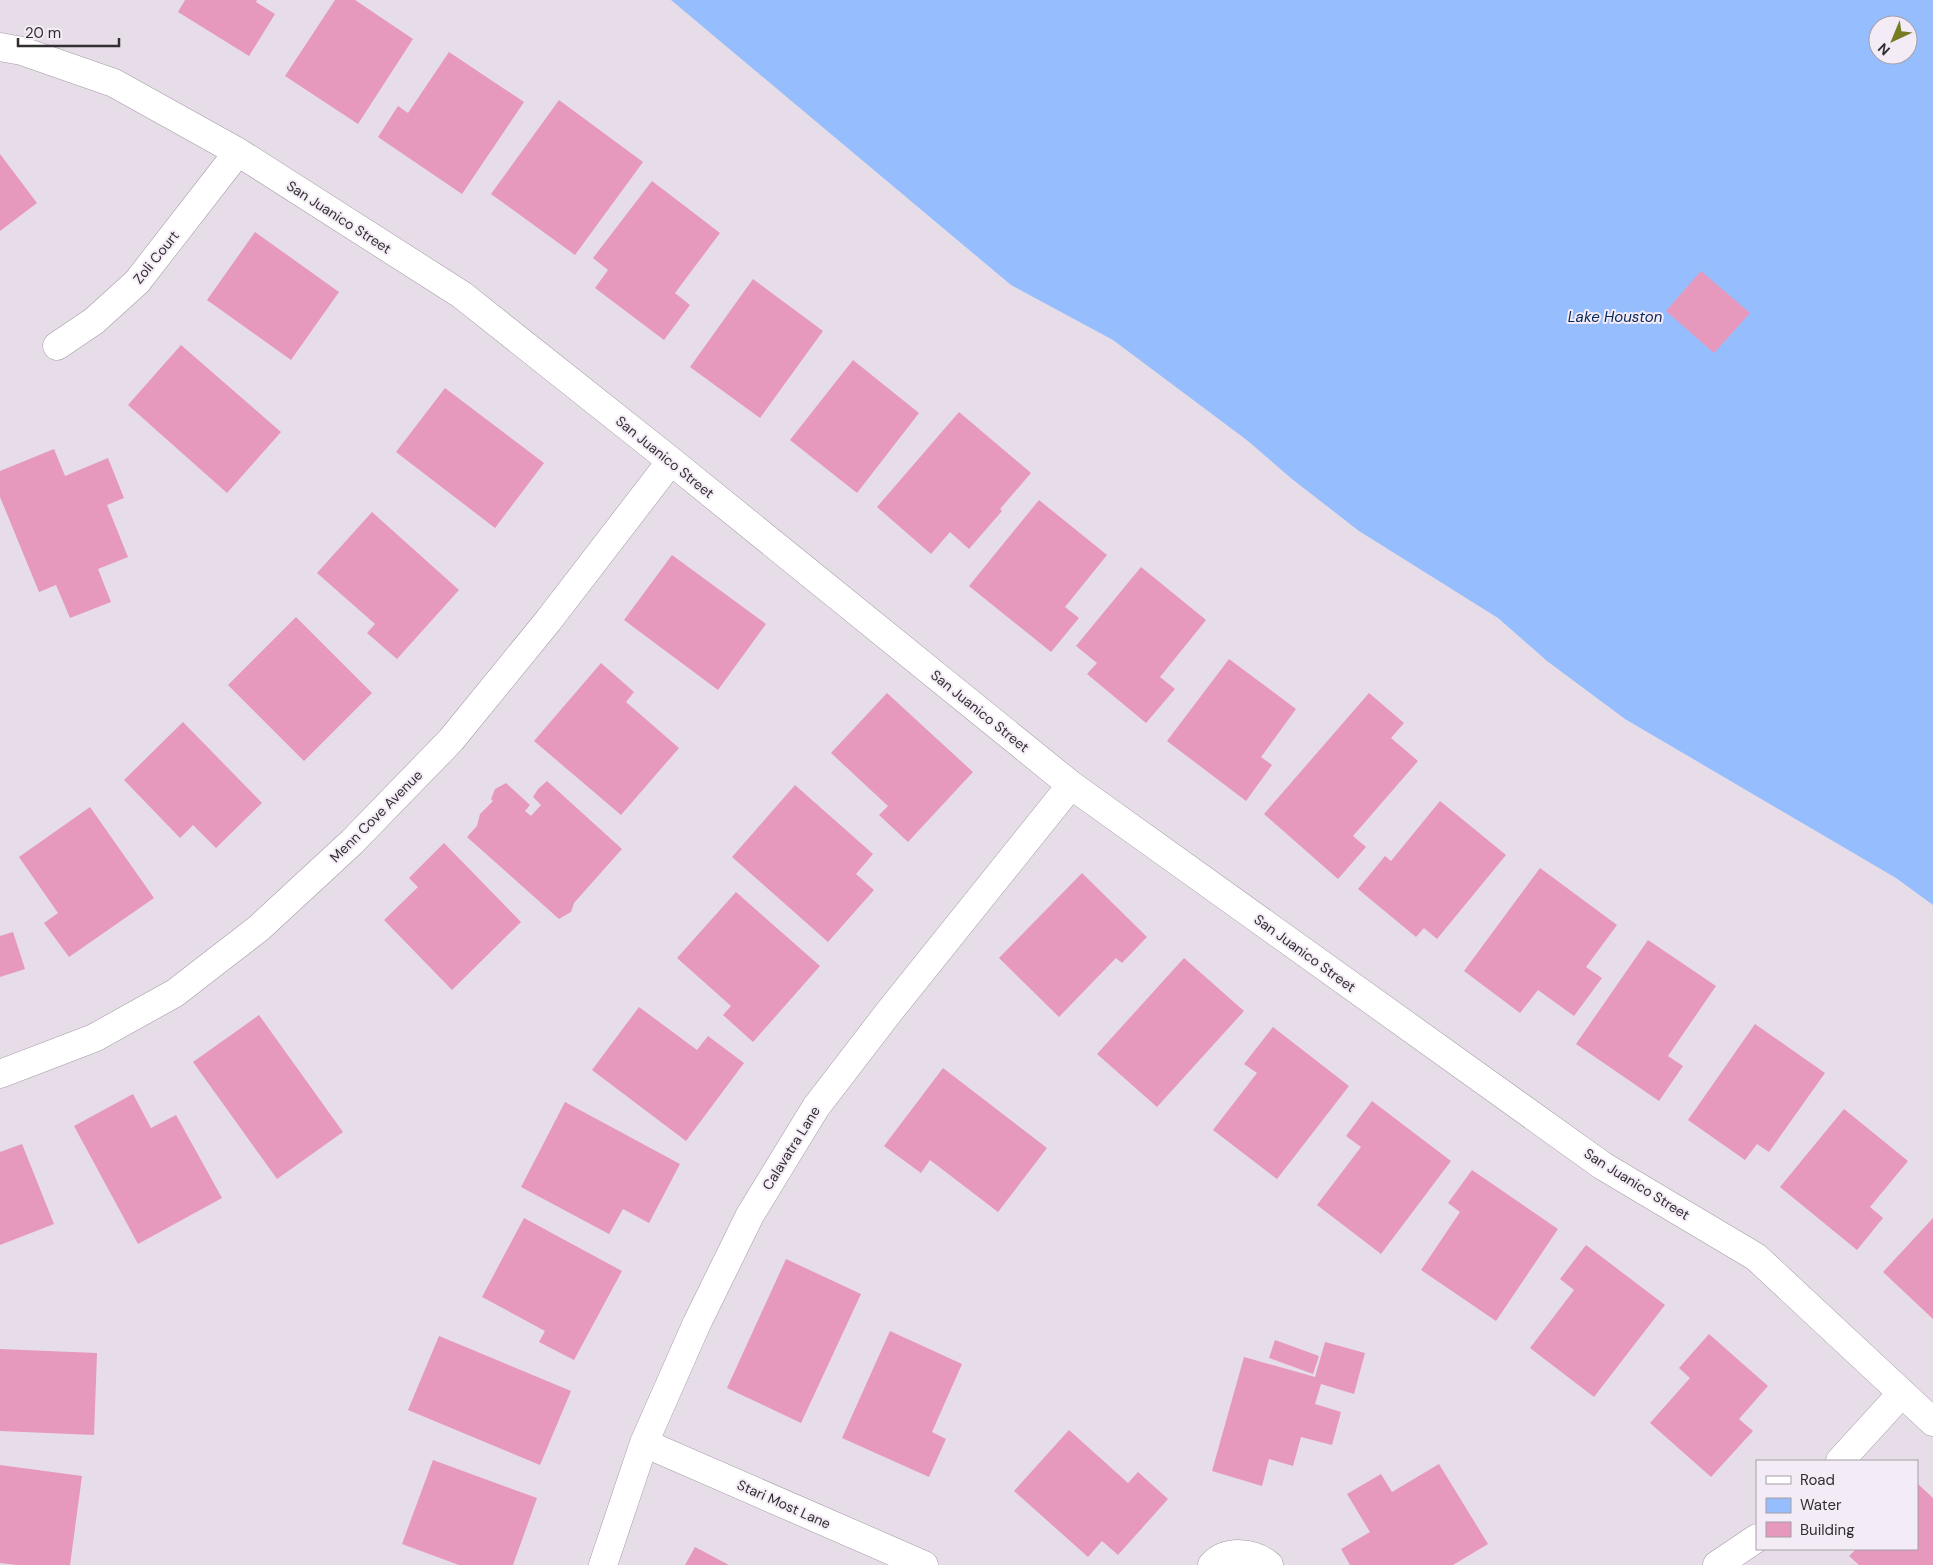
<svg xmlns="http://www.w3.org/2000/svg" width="1933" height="1565" viewBox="0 0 1933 1565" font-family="'DM Sans',sans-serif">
<rect width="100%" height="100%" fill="#e6dde8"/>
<path fill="#96bdfd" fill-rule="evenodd" d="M671 0H1933V905L1896 878 1625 719 1547 661 1498 618 1359 531 1292 479 1248 441 1113 340 1011 285ZM1878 25H1908V55H1878Z"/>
<path fill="#e699bc" d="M185 0H257L256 2 275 14 249 56 178 12Z
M335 0H355L413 39 358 124 285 76Z
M449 52 524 102 462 194 378 137 398 106 408 113Z
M559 100 643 162 575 255 491 194Z
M0 154 37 203 0 231Z
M652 181 720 233 675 293 690 305 664 340 595 288 608 270 593 258Z
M255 232 339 292 291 360 207 300Z
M1701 271 1750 313 1714 353 1666 311Z
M753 279 823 331 760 418 690 367Z
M181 345 281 432 227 493 128 405Z
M853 360 919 413 857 493 790 440Z
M445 388 544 463 495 528 396 452Z
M959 412 1031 473 1000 509 1002 511 969 549 950 532 931 554 877 507Z
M54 449 65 476 108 458 124 498 107 505 128 557 98 569 111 602 70 618 56 585 39 592 0 497V471Z
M1039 500 1107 555 1065 607 1079 618 1051 652 969 586Z
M372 512 459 590 397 659 367 633 375 624 317 573Z
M672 555 766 624 718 690 624 620Z
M1141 567 1206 620 1160 677 1175 689 1146 723 1087 674 1097 663 1076 646Z
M296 617 372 693 304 761 228 685Z
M1229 659 1296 709 1261 757 1272 765 1246 801 1167 741Z
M601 663 634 692 626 702 679 748 621 815 534 741Z
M887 693 973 772 908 842 879 815 888 806 831 753Z
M1369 693 1404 723 1391 738 1418 761 1353 836 1366 847 1338 879 1264 814Z
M183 722 262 803 216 848 193 825 180 838 124 780Z
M547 781 622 849 574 903 571 912 559 919 467 837 477 826 480 814 493 801 491 799 495 789 506 783 530 805 525 811 531 816 541 805 533 797 538 789Z
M795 785 873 854 856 874 874 890 828 942 732 857Z
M1440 801 1506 855 1437 939 1424 928 1416 937 1358 889 1385 856 1391 861Z
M90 807 154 898 69 957 44 923 58 913 19 857Z
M444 843 521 922 452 990 384 920 418 887 409 878Z
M1540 868 1617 925 1586 967 1602 978 1574 1016 1538 990 1520 1013 1464 971Z
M1082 873 1147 937 1122 963 1116 958 1059 1017 999 958Z
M736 892 820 966 753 1042 723 1015 731 1006 677 958Z
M13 932 25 969 0 977V936Z
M1648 940 1716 986 1668 1056 1683 1066 1659 1101 1576 1044Z
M1184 958 1244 1011 1157 1107 1097 1054Z
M639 1007 697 1050 708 1036 744 1063 686 1141 592 1070Z
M259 1015 343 1132 277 1179 193 1062Z
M1755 1024 1825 1073 1769 1152 1757 1144 1745 1160 1688 1120Z
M1273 1027 1349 1086 1277 1179 1213 1130 1257 1073 1244 1064Z
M943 1068 1047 1148 998 1212 930 1160 921 1173 884 1146Z
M133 1094 151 1128 176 1115 222 1198 138 1244 74 1126Z
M1372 1101 1451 1161 1381 1254 1317 1205 1361 1147 1346 1136Z
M565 1102 680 1164 649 1223 623 1209 609 1234 521 1187Z
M1844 1109 1908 1161 1870 1207 1883 1218 1857 1250 1780 1187Z
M22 1144 54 1224 0 1245V1152Z
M1472 1170 1558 1229 1496 1321 1421 1270 1460 1212 1448 1203Z
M524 1218 622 1271 574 1360 539 1342 545 1331 482 1297Z
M1933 1218V1319L1883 1272Z
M1586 1245 1665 1305 1594 1397 1530 1348 1574 1290 1560 1279Z
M786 1259 861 1294 801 1423 727 1388Z
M890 1331 962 1364 932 1432 946 1439 929 1477 842 1438Z
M1709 1334 1768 1386 1739 1419 1753 1431 1711 1477 1650 1423 1690 1378 1679 1368Z
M439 1336 571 1391 540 1465 408 1410Z
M1275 1340 1319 1356 1313 1374 1269 1358Z
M1325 1342 1365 1353 1354 1394 1321 1384 1315 1404 1341 1412 1332 1445 1301 1437 1293 1466 1269 1459 1262 1486 1212 1471 1244 1357 1315 1377Z
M0 1349 97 1353 94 1435 0 1431Z
M1069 1430 1128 1483 1138 1472 1168 1499 1118 1555 1102 1541 1088 1557 1014 1491Z
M433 1460 537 1498 513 1565H459L402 1544Z
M1439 1464 1488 1544 1453 1565H1350L1341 1549 1370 1532 1347 1494 1381 1474 1392 1492Z
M0 1465 82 1476 70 1565H17L0 1563Z
M1918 1484 1933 1498V1565H1859L1849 1556 1856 1549H1917V1486Z
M695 1547 729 1565H685Z"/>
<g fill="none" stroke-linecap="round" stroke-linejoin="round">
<g stroke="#a39ba4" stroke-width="29">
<path id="minor" d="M0 47 22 51 114 83 238 152 462 295 671 461 1071 785 1603 1166 1756 1257 1933 1422
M57 346 94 321 137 282 238 152
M0 1074 94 1038 175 993 259 928 352 842 451 740 548 621 671 461
M644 1443 924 1565
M1840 1461 1902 1393
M603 1565 644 1443 697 1323 750 1215 816 1107 889 1012 1071 785
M1212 1565C1227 1549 1254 1552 1269 1565
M1717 1565 1757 1538"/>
</g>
<use href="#minor" stroke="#fff" stroke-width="28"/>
</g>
<g text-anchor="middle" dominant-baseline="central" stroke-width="4" stroke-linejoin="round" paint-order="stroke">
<g font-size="14" fill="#322e32" stroke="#f3ebf5">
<text transform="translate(339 217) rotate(33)">San Juanico Street</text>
<text transform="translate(156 257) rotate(-51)">Zoli Court</text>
<text transform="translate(665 457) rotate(39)">San Juanico Street</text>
<text transform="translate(980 711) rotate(39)">San Juanico Street</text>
<text transform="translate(376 816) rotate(-45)">Menn Cove Avenue</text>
<text transform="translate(1305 953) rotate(36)">San Juanico Street</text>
<text transform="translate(791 1148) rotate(-58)">Calavatra Lane</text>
<text transform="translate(1637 1184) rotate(32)">San Juanico Street</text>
<text transform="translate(784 1504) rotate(24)">Stari Most Lane</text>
</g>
<g font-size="15" font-style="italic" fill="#04265c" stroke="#f3ebf5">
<text x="1615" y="317">Lake Houston</text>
</g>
</g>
<rect x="1756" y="1460" width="162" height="90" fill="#f3ebf5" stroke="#a69fa7"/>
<rect x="1766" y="1476" width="25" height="8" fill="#ffffff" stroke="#a69fa7"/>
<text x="1800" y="1485" font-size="15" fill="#322e32">Road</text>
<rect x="1766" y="1498" width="25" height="15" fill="#96bdfd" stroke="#a69fa7"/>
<text x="1800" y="1510" font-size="15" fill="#322e32">Water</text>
<rect x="1766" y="1522" width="25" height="15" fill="#e699bc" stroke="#a69fa7"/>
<text x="1800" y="1535" font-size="15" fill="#322e32">Building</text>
<g transform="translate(1893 40) rotate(224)"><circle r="24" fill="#f3ebf5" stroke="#a69fa7"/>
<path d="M0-4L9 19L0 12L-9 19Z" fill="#777b23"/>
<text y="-8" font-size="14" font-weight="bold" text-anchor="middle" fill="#322e32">N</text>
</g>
<path d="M18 38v8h101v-8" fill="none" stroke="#322e32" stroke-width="2.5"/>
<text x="25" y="38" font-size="15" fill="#322e32" stroke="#f3ebf5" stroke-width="4" paint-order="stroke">20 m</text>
</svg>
